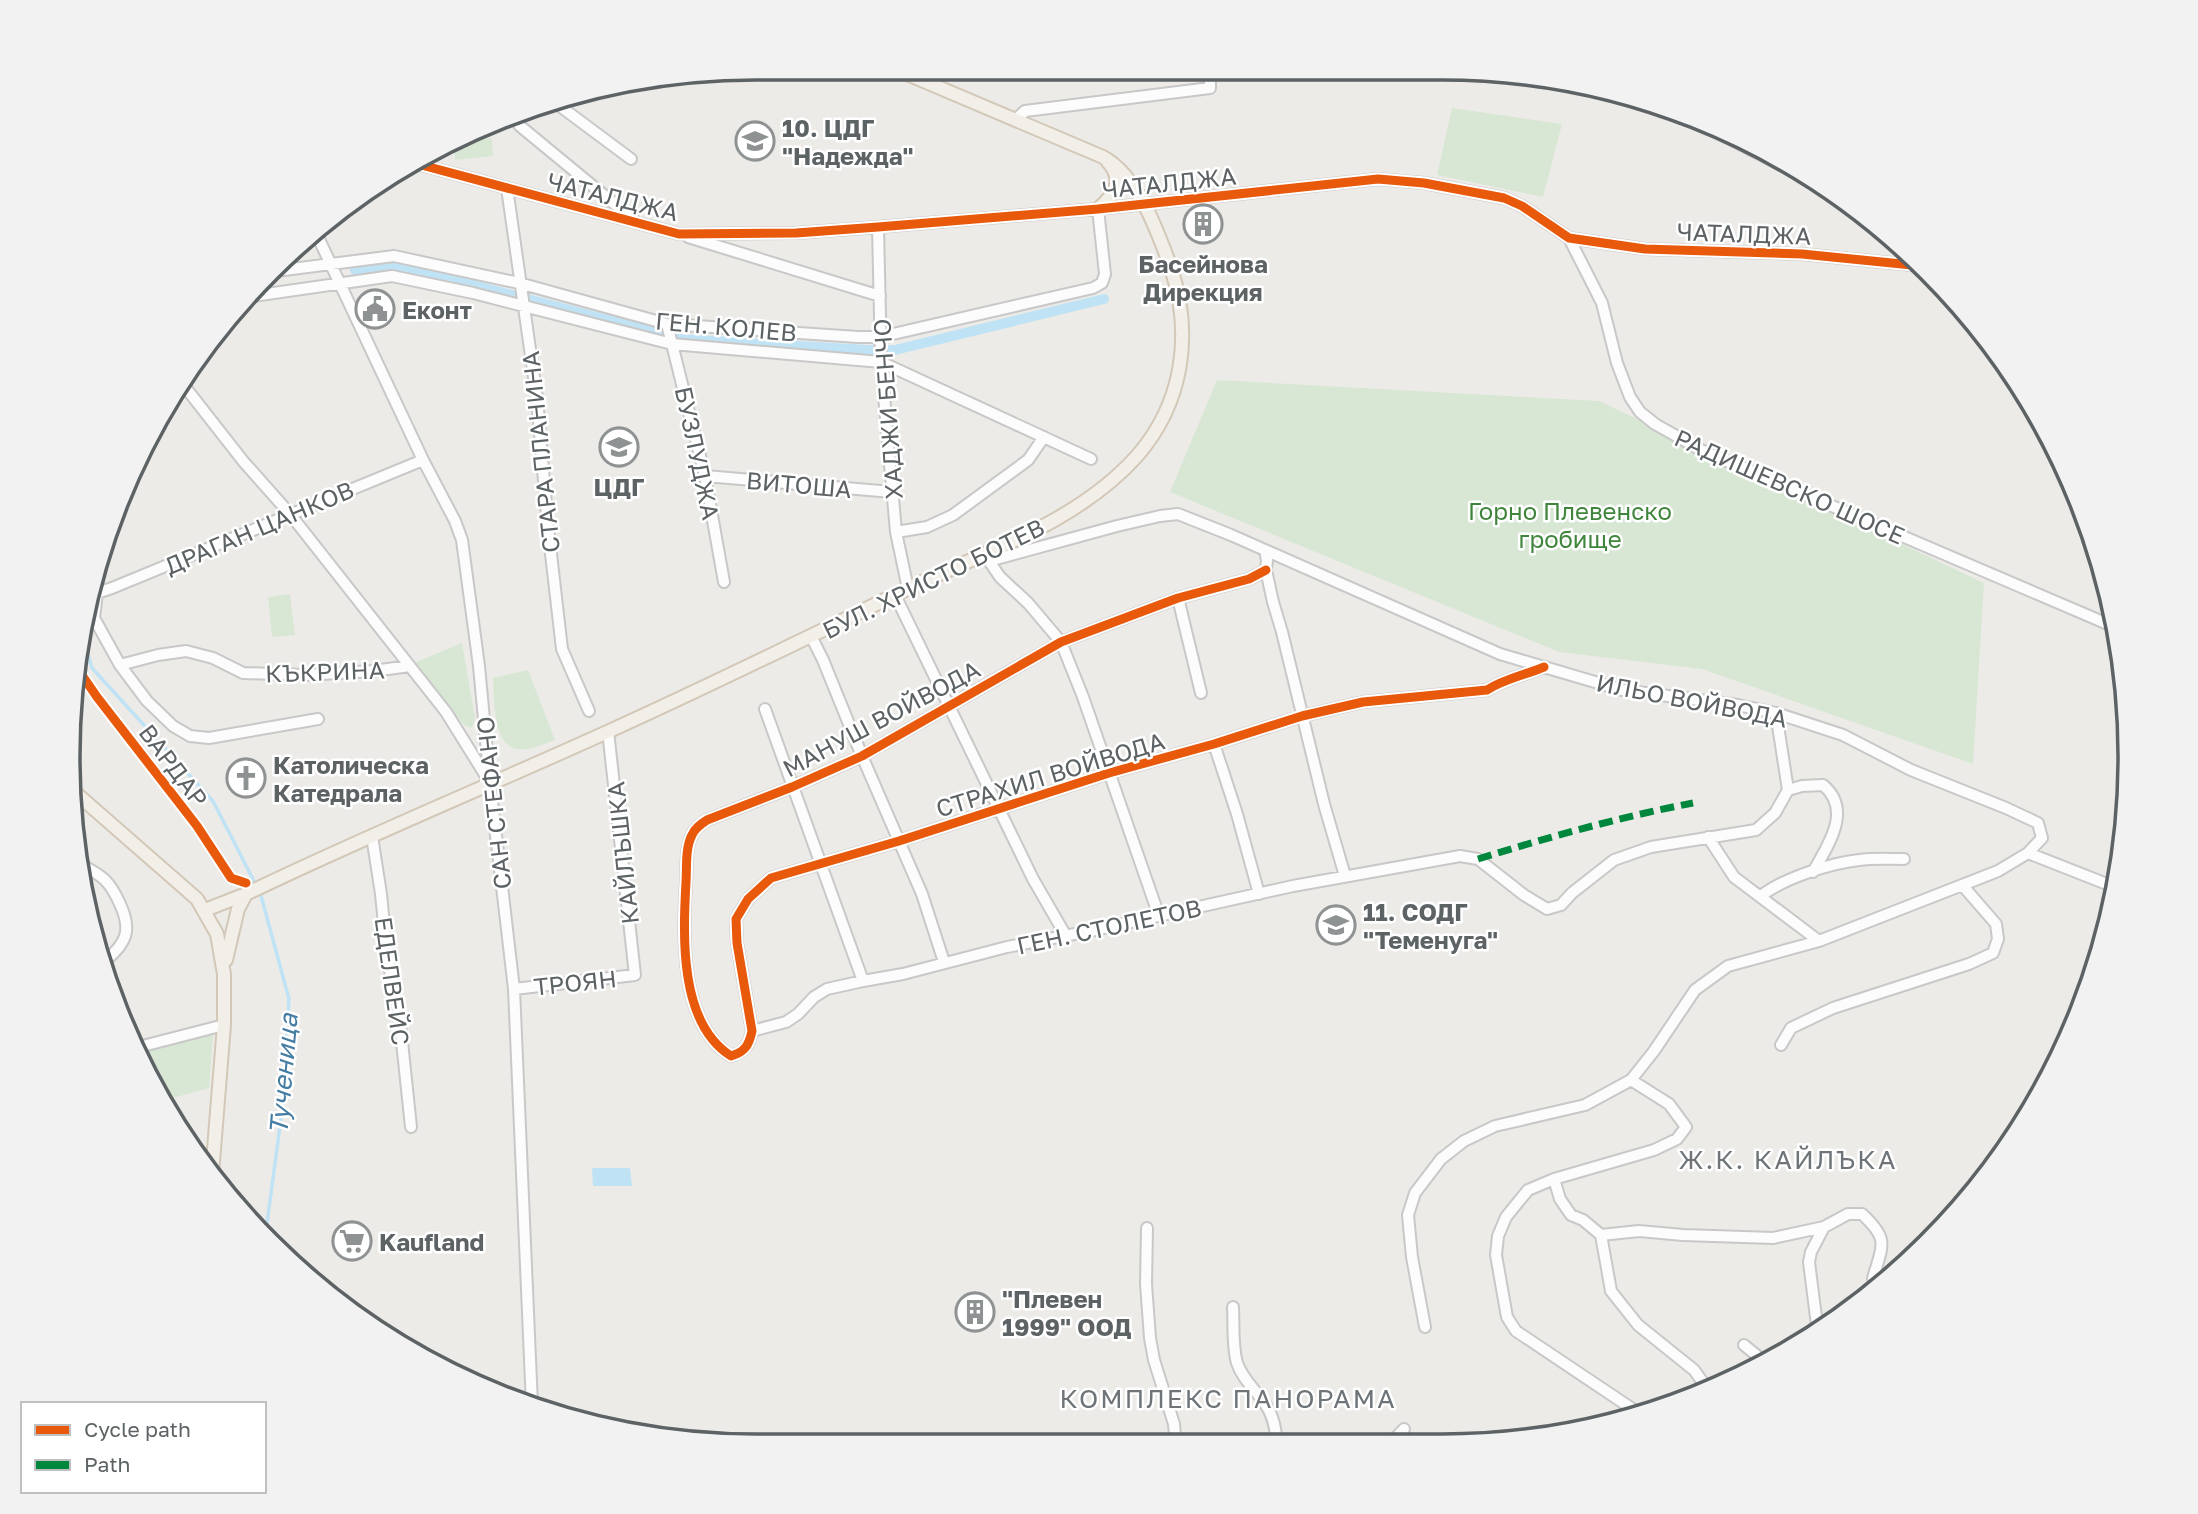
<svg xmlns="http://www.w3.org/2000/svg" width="2198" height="1514" viewBox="0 0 2198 1514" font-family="'Golos Text',sans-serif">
<rect width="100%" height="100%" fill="#edebe8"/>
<path fill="#d8e7d4" d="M1452 108 1562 124 1543 197 1437 175Z
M492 138 493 156 455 160 454 143Z
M1217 380 1599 401 1984 583 1973 764 1702 669 1559 652 1170 492Z
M290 594 295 635 272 637 268 597Z
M462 643 475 718 472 728 464 725 414 663Z
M528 670 555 740C546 743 537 747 528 749 491 756 495 702 493 678Z
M213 1035 209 1088 162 1101 139 1062 136 1052Z"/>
<path fill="#bfe3f4" d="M592 1168H630L632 1186H593Z"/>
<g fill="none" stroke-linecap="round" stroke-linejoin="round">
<path stroke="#bfe3f4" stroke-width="3.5" d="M82 636 92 668 213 801 256 885
M260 892 289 999 282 1111 265 1238"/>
<path stroke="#bfe3f4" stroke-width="10" d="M355 270 385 266 458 281 681 339 868 350H895L1104 299"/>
<g stroke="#c9c8c8" stroke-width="14">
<path id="minor" d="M553 101 631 159
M1664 105 1814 182
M512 115 520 126 634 220
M1015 120 1025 111 1210 88V68
M414 163 679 234 796 233 878 227 1098 209 1378 179 1424 183 1504 198 1522 206 1569 238 1645 249 1802 254 1922 266
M507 188 537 398 548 528 562 649 589 711
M878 227 881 362 896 532 908 589
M317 235 423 460 455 521 462 540 479 666 490 784 514 989 532 1405
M688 237 880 296
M1569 238 1602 303 1617 363 1630 397 1640 412 1655 424 1701 450 2117 628
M276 271 394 256 519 283 667 324 858 337H880L1093 288 1102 283 1105 274 1098 209
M246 297 392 276 473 293 672 344 881 362 1091 459
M667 324 705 476 724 582
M182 383 243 461 290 514 446 712 489 781
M705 476 892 492
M896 532 927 527 953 515 1028 460 1044 437
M1265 551 1267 560 1266 570 1273 602 1282 632 1324 804 1345 876
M982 555 989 561 1117 526 1160 516 1178 514 1231 535 1500 654 1622 690 1738 705 1776 713 1843 735 1911 770 2006 808 2038 823 2042 838 2028 853 2117 888
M989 561 1000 577 1028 603 1061 642 1083 697 1159 916
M1266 570 1249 579 1178 598 1061 642 862 756 792 787 707 820C701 824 695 828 692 835 685 848 687 868 686 882 683 936 679 1023 731 1056 745 1052 749 1045 752 1031L737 943 736 919 748 899 771 878 899 841 1109 773 1214 744 1302 716 1363 702 1487 690C1504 679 1525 675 1544 667
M97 593 94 618 120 665 147 701 173 726 190 736 209 738 318 719
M94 594 112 588 423 460
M895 595 1033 879 1066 936
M1178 598 1201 693
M811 636 823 660 862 756 922 894 944 962
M120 665 158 655 186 651 213 658 243 673 305 675 373 671 410 666
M765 709 863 981
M1214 744 1237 814 1259 894
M1788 790 1802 786 1823 785C1853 810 1828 845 1813 872
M372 836 381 894 387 955 400 1023 411 1127
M1708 837 1734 877 1819 941
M78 862C86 868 98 873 105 880 112 887 116 895 120 904 132 930 127 943 105 961
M1761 896C1784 878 1831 863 1859 860 1874 858 1889 859 1904 859
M514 989 635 975 608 731
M752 1031 786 1022 798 1014 814 997 827 989 863 981 903 974 1007 947 1095 930 1293 886 1460 856 1478 859 1524 895 1547 909 1561 905 1572 893 1614 860 1651 847 1756 830 1775 813 1788 790 1776 713
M1781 1045 1791 1028 1833 1008 1969 964 1993 953 1998 939 1996 924 1963 886
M135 1048 224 1025
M1631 1080 1669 1104 1686 1127 1677 1139 1654 1150 1554 1179 1560 1199 1571 1215 1583 1220 1601 1235 1639 1231 1683 1235 1773 1238 1824 1227 1848 1214H1862C1889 1239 1883 1244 1873 1278L1877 1286
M1554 1179 1528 1190 1506 1217 1498 1236 1496 1255 1507 1317 1516 1331 1637 1412
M1147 1228 1146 1284 1150 1338 1154 1360 1174 1424 1176 1446
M1601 1235 1611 1291 1638 1325 1694 1370 1707 1388
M1233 1307C1234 1325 1232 1345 1237 1363 1243 1380 1255 1389 1265 1404 1274 1416 1276 1431 1277 1446
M1425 1327 1412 1257 1408 1215 1415 1193 1441 1159 1464 1141 1495 1126 1585 1105 1631 1080 1654 1051 1695 990 1728 966 1819 941 1998 871 2028 853
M1818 1333 1809 1262 1811 1252 1824 1227
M1744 1345 1766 1363
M1388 1446 1404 1429"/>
</g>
<g stroke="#d3c8b8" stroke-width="16">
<path id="major" d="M1098 209C1114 195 1125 181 1108 162
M70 788 197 899 217 934 224 974V1025L212 1174
M205 910 246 894C364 837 486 787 605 733 707 687 807 638 907 589 986 551 1077 523 1137 456 1183 403 1193 335 1171 268 1158 232 1138 176 1103 157L893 68
M226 960 238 909 246 894"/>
</g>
<use href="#minor" stroke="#fcfcfc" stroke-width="10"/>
<use href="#major" stroke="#f2efe9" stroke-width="12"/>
<path stroke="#00873e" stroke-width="7" stroke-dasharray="14 7" stroke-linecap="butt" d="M1478 859C1549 837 1620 817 1693 803"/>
<g stroke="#fff" stroke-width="13">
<path id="cycleway" d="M414 163 679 234 796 233 878 227 1098 209 1378 179 1424 183 1504 198 1522 206 1569 238 1645 249 1802 254 1922 266
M1266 570 1249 579 1178 598 1061 642 862 756 792 787 707 820C701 824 695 828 692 835 685 848 687 868 686 882 683 936 679 1023 731 1056 745 1052 749 1045 752 1031L737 943 736 919 748 899 771 878 899 841 1109 773 1214 744 1302 716 1363 702 1487 690C1504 679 1525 675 1544 667
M75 665 97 697 197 826 231 878 246 883"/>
</g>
<use href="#cycleway" stroke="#e8590c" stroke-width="9"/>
</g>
<defs>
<g id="school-ring" transform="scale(2.0125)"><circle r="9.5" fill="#fff" stroke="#8f9293" stroke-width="1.5"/><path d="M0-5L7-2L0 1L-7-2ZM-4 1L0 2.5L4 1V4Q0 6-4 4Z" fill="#8f9293"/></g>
<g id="building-ring" transform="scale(2.0125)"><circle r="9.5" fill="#fff" stroke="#8f9293" stroke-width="1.5"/><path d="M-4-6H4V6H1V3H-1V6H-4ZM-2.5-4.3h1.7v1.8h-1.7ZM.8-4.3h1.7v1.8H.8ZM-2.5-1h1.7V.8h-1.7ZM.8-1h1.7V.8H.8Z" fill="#8f9293"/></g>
<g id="civic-ring" transform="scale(2.0125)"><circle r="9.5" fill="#fff" stroke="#8f9293" stroke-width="1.5"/><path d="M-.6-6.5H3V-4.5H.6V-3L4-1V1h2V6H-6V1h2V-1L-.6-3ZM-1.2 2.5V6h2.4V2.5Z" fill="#8f9293"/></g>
<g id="church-ring" transform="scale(2.0125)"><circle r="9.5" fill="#fff" stroke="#8f9293" stroke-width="1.5"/><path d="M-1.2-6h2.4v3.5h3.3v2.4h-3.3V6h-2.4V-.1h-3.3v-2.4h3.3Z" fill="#8f9293"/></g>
<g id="supermarket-ring" transform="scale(2.0125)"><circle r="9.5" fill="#fff" stroke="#8f9293" stroke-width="1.5"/><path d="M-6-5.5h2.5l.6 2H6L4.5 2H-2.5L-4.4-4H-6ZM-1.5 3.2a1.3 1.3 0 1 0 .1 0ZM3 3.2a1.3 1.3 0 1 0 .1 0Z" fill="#8f9293"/></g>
</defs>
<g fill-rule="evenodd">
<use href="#school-ring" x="755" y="141"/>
<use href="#building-ring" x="1203" y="224"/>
<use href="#civic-ring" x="375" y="309"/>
<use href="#school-ring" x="619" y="447"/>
<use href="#church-ring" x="246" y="778"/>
<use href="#school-ring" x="1336" y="925"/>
<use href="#supermarket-ring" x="352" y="1241"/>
<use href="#building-ring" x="975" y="1312"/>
</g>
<g text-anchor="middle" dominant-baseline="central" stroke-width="5" stroke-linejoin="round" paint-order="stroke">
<g font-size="24" font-weight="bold" fill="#5d6265" stroke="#fff" text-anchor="start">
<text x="782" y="127">10. ЦДГ<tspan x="782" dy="28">"Надежда"</tspan></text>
<text x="1203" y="263" text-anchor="middle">Басейнова<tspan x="1203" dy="28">Дирекция</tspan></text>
<text x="402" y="309">Еконт</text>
<text x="619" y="486" text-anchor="middle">ЦДГ</text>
<text x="273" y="764">Католическа<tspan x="273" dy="28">Катедрала</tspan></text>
<text x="1363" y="911">11. СОДГ<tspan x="1363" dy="28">"Теменуга"</tspan></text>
<text x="379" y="1241">Kaufland</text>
<text x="1002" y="1298">"Плевен<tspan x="1002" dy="28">1999" ООД</tspan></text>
</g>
<g font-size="24" fill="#5d6265" stroke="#fff">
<text transform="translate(1169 182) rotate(-6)">ЧАТАЛДЖА</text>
<text transform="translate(613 196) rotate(14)">ЧАТАЛДЖА</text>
<text transform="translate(1744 233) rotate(2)">ЧАТАЛДЖА</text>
<text transform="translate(726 326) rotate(5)">ГЕН. КОЛЕВ</text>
<text transform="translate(887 409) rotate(-94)">ХАДЖИ БЕНЧО</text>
<text transform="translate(540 452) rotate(-96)">СТАРА ПЛАНИНА</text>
<text transform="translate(698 453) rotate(78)">БУЗЛУДЖА</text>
<text transform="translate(799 484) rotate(5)">ВИТОША</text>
<text transform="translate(1790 486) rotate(24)">РАДИШЕВСКО ШОСЕ</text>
<text transform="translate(259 527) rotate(-23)">ДРАГАН ЦАНКОВ</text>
<text transform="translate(933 578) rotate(-26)">БУЛ. ХРИСТО БОТЕВ</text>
<text transform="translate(325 671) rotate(-2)">КЪКРИНА</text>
<text transform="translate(1692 700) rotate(11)">ИЛЬО ВОЙВОДА</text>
<text transform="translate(881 718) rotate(-28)">МАНУШ ВОЙВОДА</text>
<text transform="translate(174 765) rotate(53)">ВАРДАР</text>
<text transform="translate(1050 774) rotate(-17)">СТРАХИЛ ВОЙВОДА</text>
<text transform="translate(493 803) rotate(-96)">САН СТЕФАНО</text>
<text transform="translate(622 853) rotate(-96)">КАЙЛЪШКА</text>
<text transform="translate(1109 926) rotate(-12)">ГЕН. СТОЛЕТОВ</text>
<text transform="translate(393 981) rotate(82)">ЕДЕЛВЕЙС</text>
<text transform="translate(575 982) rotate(-6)">ТРОЯН</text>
</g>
<g font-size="24" fill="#40853c" stroke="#fff">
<text x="1570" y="510">Горно Плевенско<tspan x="1570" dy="28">гробище</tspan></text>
</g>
<g font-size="26" font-style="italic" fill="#457ca2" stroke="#fff">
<text transform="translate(283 1074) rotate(-85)">Тученица</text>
</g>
<g font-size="26" letter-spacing="2" fill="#6e7477" stroke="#fff">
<text x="1788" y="1159">Ж.К. КАЙЛЪКА</text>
<text x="1228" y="1398">КОМПЛЕКС ПАНОРАМА</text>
</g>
</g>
<path d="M0 0H2198V1514H0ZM756 80H1442A676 676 0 0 1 2118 756V758A676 676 0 0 1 1442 1434H756A676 676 0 0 1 80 758V756A676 676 0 0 1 756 80Z" fill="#f2f2f3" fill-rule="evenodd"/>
<path fill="none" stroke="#5d6265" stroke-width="3.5" d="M756 80H1442A676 676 0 0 1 2118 756V758A676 676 0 0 1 1442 1434H756A676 676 0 0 1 80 758V756A676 676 0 0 1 756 80Z"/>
<rect x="21" y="1402" width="245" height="91" fill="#ffffff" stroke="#bec0c1" stroke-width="2"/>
<rect x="35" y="1425" width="35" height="10" fill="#e8590c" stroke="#bec0c1" stroke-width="2"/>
<text x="84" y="1437" font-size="21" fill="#5d6265">Cycle path</text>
<rect x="35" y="1460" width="35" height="10" fill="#00873e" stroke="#bec0c1" stroke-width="2"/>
<text x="84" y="1472" font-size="21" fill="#5d6265">Path</text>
</svg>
